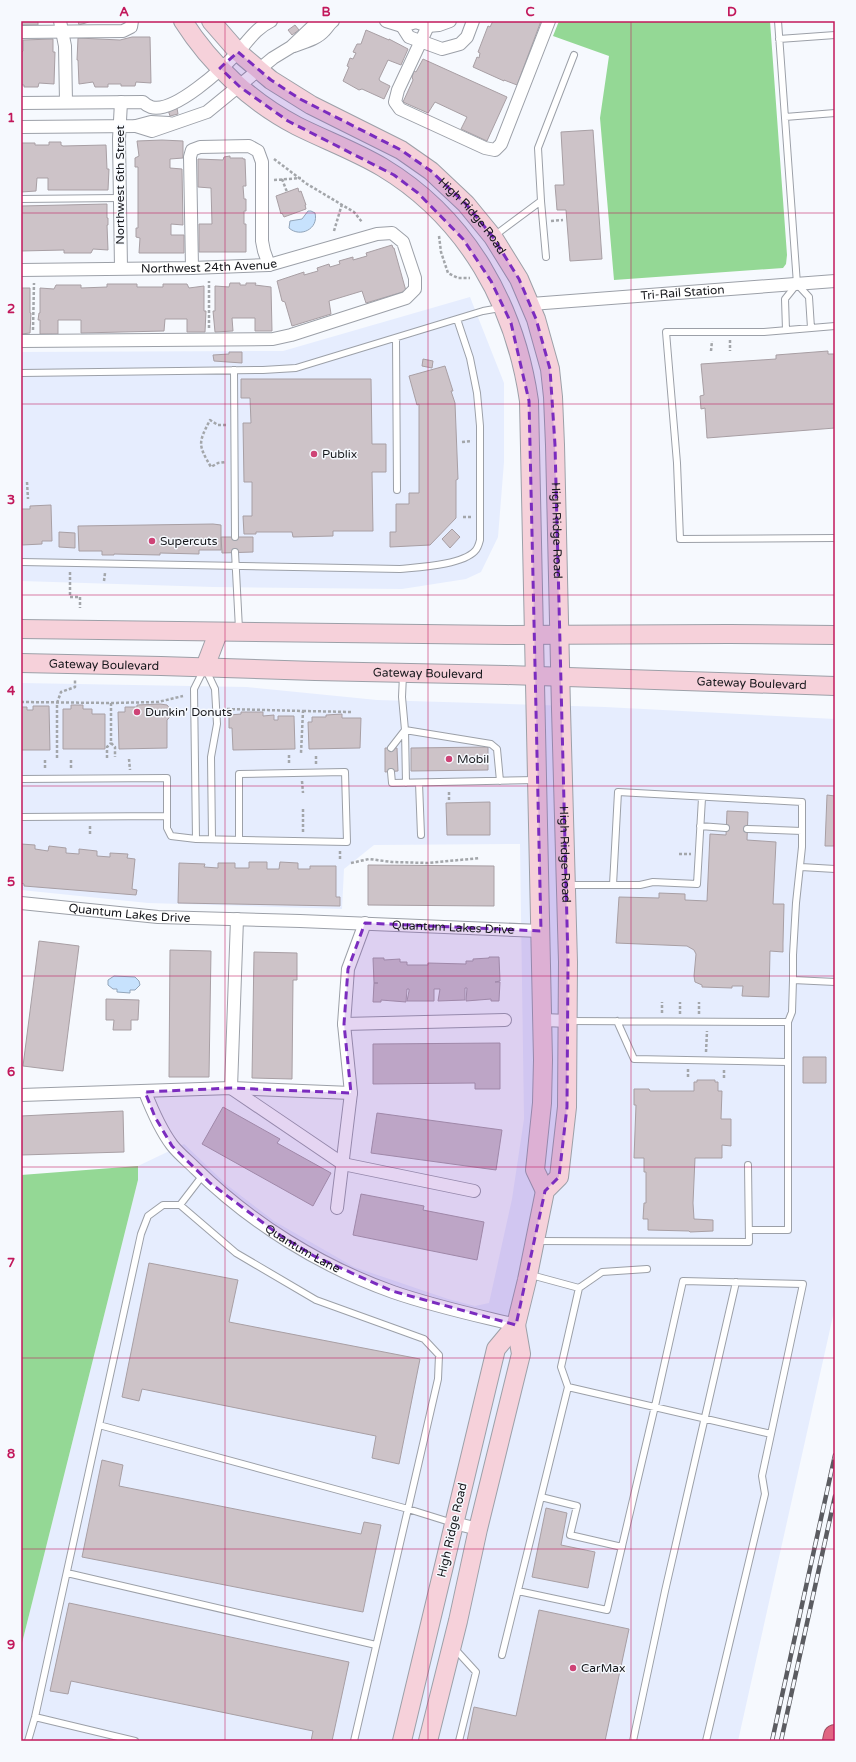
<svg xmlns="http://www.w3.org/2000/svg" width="856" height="1762" viewBox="0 0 856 1762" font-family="'Varela Round',sans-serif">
<rect width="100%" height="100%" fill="#f6f9fe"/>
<path fill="#e6edfe" d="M470 297 504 383V462L498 537 481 572 466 579 402 589 213 587 21 581V352L283 351Z
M21 683 247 687 377 700 605 707 835 719V1307L738 1741H21V1647L138 1180V1166L184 1144 227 1185 274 1221 354 1267 448 1299 475 1306 489 1303 512 1199 524 1119 520 844 374 845 344 869 342 909 148 903 21 890Z"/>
<path fill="#94d895" d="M559 21H770L787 255 786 264 783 268 614 280 600 118 609 56 553 36Z
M138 1166V1180L21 1647V1175Z"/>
<path fill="#c7e2fd" stroke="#92a5ba" d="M308 211H311L315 213C319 229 300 238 289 228L290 221 302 219Z
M114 976 135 977 139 981 140 985 135 990H130V993L117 992V989H113L108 985V980Z"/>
<path fill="#cdc3c8" stroke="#a89fa4" d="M21 21H38V25H21Z
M78 21H92L79 25Z
M493 21H541L517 85 504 80V81L473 67 477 57 479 58 480 53 478 52 488 26 490 27Z
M295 25 299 30 292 35 288 30Z
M366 30 389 40V39L408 49 401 65 388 60 379 79 380 81 390 86 384 99 362 89 359 90 343 81 349 67 347 66 350 58 353 59 356 53 353 52 357 44H361Z
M132 37H150L151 83 136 82 135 86H121V84H108V87H95L93 82 79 84 78 60H77L78 38 120 40Z
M53 39V52H55L54 84 39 83 38 87H24V85H21V53L23 51V40Z
M423 59 507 97 487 141 461 129 467 117 435 102 428 113 403 102 413 80 412 77 414 71 416 72Z
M177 108 178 114 170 116 168 110Z
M593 130 602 259 570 261 566 210H557L556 197 555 185H564L561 132Z
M162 140 183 141V158L170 159V168L182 169 183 225 171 224V235H184V253H139L140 238 136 237V228H138V167H135V158L139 156 137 141Z
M49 142H61V145L63 146 106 145 107 169H109L108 190H48V178H37L36 191 21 192V143H35V145H49Z
M230 156V158H243V159H245L246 186H243L244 199H246V211H244V224H246V252H199V224H212L211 188 198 187V159L223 160 224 157Z
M298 188 299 192 301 191 306 205H305L306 209 284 217 282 213 281 214 276 196Z
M107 204V218H108V225H107L108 250 93 249 91 253H64V250L21 251V206Z
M392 245 393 248H394L406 291 366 303 362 291 329 301 331 314 292 326 285 302 282 301 277 281 304 272V275L318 271 317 268 329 264 330 267 340 264 339 261 353 257V260L367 256 366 253Z
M230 283H240V285H246V283H256L255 285 271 287 272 331H255V318H232L233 331 215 332 213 311H215V286L229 287Z
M107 284H137V287H163V284H187L189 288 204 286V311H206L205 332H187V319H165L164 331 81 333V320H58V334H40V320H38L39 313H40V288L54 289 56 285H81V288L107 287Z
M21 288H30V313H31L30 333 21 334Z
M828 351V354H835V428L707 438 705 408 701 409 700 396 704 395 701 364 776 359V355Z
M229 352H242V363L214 361 213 355 229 354Z
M423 359 433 361 432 368 422 366Z
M445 366 453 391H451L455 403 458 479 456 480V518L430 545 390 547V532H396V504H409V493H419V404L417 405 409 376Z
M241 379H371L372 444H386V472H372L373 531H333V536L293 537 292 532H256V534H244L243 516H252V482H244L243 423H251L250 398H241Z
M51 505 52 541H42V544L22 545 21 509H30V506Z
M213 524 221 525V550H199V554L160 553V555L114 554V555H102V551H79L78 526Z
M452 529 460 537 450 548 442 539Z
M59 532 75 533V548L59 547Z
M221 537H253V552L222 553Z
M160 704 167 705 172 711 170 717 167 720V748L119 749 118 712H125V707H137V705Z
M71 705H83V709H92V714H105V749H63V709H71Z
M33 706H49L50 750H21V707H27V710H33Z
M241 712H263V716L274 715V720H278V716H294L295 749 233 750 232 728H229V715L241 714Z
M342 714V718H361L360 748 309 749 308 722H312V717H326V715Z
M488 747V770L411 771V748Z
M385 748H397L398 771 385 772Z
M827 795 835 796V846H825Z
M490 802V835H447L446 803Z
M727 811 748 812 747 840 776 842 773 904H784L783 943V952L770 951 769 997 742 996 743 986H732V988L702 987V985L695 982 694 976 696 954 694 950 687 946 616 943 619 897 659 898V893L685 894V900L707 901 710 834 726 835Z
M21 844 35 845V849L48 851 49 846 66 848V853L79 854V849L97 851V856L110 857V853L128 854 127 858 135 859 132 889 137 890 136 895 24 886V884L21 883Z
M249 862H267V869H279L280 862 298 863V869H310V866H336V897H340V906L178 903 179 863 205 864 204 867 218 868V863H235V868H249Z
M368 865 494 866V906L368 905Z
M39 941 79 946 63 1071 23 1066Z
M170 950 211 951 209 1077H169Z
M254 952 297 953V980H293L292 1079 252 1078Z
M489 957H499L500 981 495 982H500L499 1001H491V999L466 1001 467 988H465V1000L438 1001 440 989H434V1001H407L409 991V989H407L406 1002 381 1000V1002H373L374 983H378H374L373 958H384V960L400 959V962H407V965H428V963L466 964V961H473V959L489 958Z
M106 999 139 1000 138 1020H131V1030H113L114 1020H106Z
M500 1043V1089H475V1083L373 1084V1044Z
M803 1057H826V1083H803Z
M697 1080H715V1082H718V1091H722L721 1119H731V1146L722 1145V1158H695L693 1203 694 1219 713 1220V1231L690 1232 689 1231 648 1230V1219H643L644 1203H646V1172H644V1158H634L636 1105H634V1089H649L650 1091H694V1082H697Z
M223 1107 280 1139 277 1143 331 1173 313 1206 202 1144Z
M123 1111 124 1152 21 1155V1116Z
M377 1113 502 1130 496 1170 371 1153Z
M361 1194 424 1206 423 1210 484 1222 477 1260 353 1235Z
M149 1263 238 1280 229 1322 420 1359 399 1464 372 1458 376 1436 142 1389 139 1401 122 1397Z
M102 1460 123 1465 119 1486 361 1534 364 1522 381 1525 363 1612 82 1557Z
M546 1508 567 1513 561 1545 595 1552 588 1588 532 1577Z
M69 1603 349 1662 332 1741H311L313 1731 71 1681 68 1694 50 1691Z
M539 1610 629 1629 605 1741H467L474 1707 516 1716Z"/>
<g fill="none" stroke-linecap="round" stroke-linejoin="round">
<g stroke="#9ca0a8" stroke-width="8">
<path id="lane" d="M778 21 797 284 809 297 811 328
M779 39 835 35
M785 117 835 113
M21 199 119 198
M541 201 546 257
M494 236 541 201 538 148 574 55
M835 326 764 332H666L677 463 680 539 835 538
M786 330 785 299 797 284
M396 338 397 490
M234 370 235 537
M21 373 263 370 296 368 483 311 500 308
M235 552 239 629
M21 562 400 569C419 567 462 565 475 551 478 548 479 544 480 540V426L477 393 470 358 457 319
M206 670 215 689 217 724 211 757 212 839
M403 675 402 697 405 730 406 783
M391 748 405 730 491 744 497 749 500 781
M391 772 392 783 536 780
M21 779 167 778V828L171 836 196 839 347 842 345 772 239 774V840
M419 783 421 835
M21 817 167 816
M700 826 726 828
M747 829 802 831
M196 839 194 689 204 669
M801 867 835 869
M568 885H613L618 792 802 802V847L796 903 793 955V980
M613 885H640L653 882 697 884 702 798
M569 1021 788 1022V1230H749
M617 1021 634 1059 787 1062
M788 1022 792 1012 793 980 835 982
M537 1241 749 1242 748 1165
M531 1275 579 1288 561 1367 568 1387
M579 1288 602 1272 647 1269
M99 1425 408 1509 438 1379 439 1355 424 1339 316 1300 236 1253 180 1205
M541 1497 577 1506 570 1535 622 1547
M67 1573 376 1645
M518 1591 607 1610 655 1406 683 1281 803 1284 771 1434
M455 1649 476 1672 459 1741
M502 1655 568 1387 771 1434 762 1476 765 1494 706 1741
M35 1717 135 1741
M28 1741 35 1717 141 1234 148 1216 163 1205H180L203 1175
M354 1741 408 1509 453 1523
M633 1741 665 1591 736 1282"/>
</g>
<g stroke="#9ca0a8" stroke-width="14">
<g id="street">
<path d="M60 21 65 46 66 102"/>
<path d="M386 21 402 26"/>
<path d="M402 26 409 37 442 49 460 44 467 37 473 21"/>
<path d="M402 26 416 22 428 26 439 25 450 21"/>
<path d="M428 26 398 90 395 102 400 109 485 148 495 150 501 144 549 21"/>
<path d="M21 32 123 31 131 27 132 21"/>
<path d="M294 46C304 42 317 39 324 31 328 27 329 24 333 21"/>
<path d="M21 103 143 102C145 104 148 106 151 107 174 114 223 68 238 52 248 41 256 28 271 21"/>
<path d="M136 126 152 131 207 112 273 58 291 47 313 26 320 23 328 25"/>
<path d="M21 127 136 126 151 122 169 123"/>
<path d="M121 268 119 139 121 102"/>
<path d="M192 268 190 157 192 150 200 147 249 146 258 151 262 162V241L264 251 269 265"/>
<path id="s1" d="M21 270 192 268 269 265 377 234 392 233 403 242 415 278V289L406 298 291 335 273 339 21 341"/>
<path id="s2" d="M531 304 835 281"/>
<path id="s3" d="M21 903 158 917 300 921 541 931"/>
<path d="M237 919 231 1088 343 1164 474 1191"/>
<path d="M543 1020 569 1021"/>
<path d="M344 1024 505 1020"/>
<path id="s4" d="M145 1092C152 1110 160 1129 172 1145 179 1154 188 1161 196 1169 251 1223 320 1266 393 1292 433 1306 475 1315 516 1325"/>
<path d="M21 1095 231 1088 351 1093"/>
<path d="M337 1208 351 1093 344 1024 348 969 365 923"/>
<path d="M454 1523 478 1529"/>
</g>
</g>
<g stroke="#9ca0a8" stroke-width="20">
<g id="secondary">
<path d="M183 21C211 65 251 102 297 126 325 140 355 151 382 167 467 218 515 305 529 401L543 1060 542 1103 535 1170 545 1191"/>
<path id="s5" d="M211 21 238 52 271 80 311 105 401 150 431 171 466 204 493 237 519 279 536 319 550 369 553 397 555 445 561 709 568 962 567 1107 559 1177 545 1191 527 1280 516 1325 496 1349 402 1741"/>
<path d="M21 629 507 635 729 634 835 635"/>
<path id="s6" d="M21 663 161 666 315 671 506 675 835 686"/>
<path d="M205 667 218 633"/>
<path d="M428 1741 458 1621 478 1529 521 1354 516 1325"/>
</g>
</g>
<g stroke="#9a4b5e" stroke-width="24">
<path id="highway" d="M834 1741 835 1736"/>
</g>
<path stroke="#a3a6aa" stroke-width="2.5" stroke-dasharray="3 2" stroke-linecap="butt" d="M274 159 307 184 354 212 362 222
M282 179 287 192
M274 180 301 178
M551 221 563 220
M334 231 342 204
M439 236 441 252 448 273 458 278H470
M209 328V281
M33 330 34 283
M730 340V351
M711 351 712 341
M226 425H218L210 420C198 443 198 445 211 467L218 463 226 462
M462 442 472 441
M27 482 28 499
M463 517H471
M70 572V597H80V608
M104 581 105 573
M21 702 111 703V743L115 747V757
M111 703 158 702 183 696
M227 709 303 711 301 753
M303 711 352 712
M289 755V764
M57 758V703L61 692 75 687V680
M107 758V747L111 743
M129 759 130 770
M45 760V770
M71 760V769
M316 764V755
M302 781 303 793
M449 800V791
M303 809V833
M90 826V835
M340 851V860
M679 854H691
M351 863 369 859 392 862 428 863 480 858
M662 1013V1002
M680 1014V1002
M699 1014V1002
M706 1052 707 1031
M688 1069V1079
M724 1070V1080"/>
<use href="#lane" stroke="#fff" stroke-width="6"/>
<use href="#street" stroke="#fff" stroke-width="12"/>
<use href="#secondary" stroke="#f6d1da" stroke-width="18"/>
<use href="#highway" stroke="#e06682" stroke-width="22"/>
<g stroke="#5b5c61" stroke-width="4.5">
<path id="rail" d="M772 1741 835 1455
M781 1741 835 1496"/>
</g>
<use href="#rail" stroke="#f6f9fe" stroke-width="3" stroke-dasharray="9" stroke-linecap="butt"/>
</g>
<path fill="#7b2cbf" fill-opacity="0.2" stroke="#7b2cbf" stroke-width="3" stroke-dasharray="8 5" stroke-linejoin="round" d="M238 52 271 80 300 99 401 150 431 171 466 204 493 237 519 279 536 319 550 369 555 445 568 962 567 1107 559 1177 545 1191 516 1325 392 1291 314 1256 278 1234 210 1183 172 1146 155 1117 145 1092 231 1088 351 1093 344 1024 348 969 365 923 541 931 529 401 511 323 491 281 463 239 418 193 394 175 288 121 240 87 220 68Z"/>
<path fill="none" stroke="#c2185b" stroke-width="1" stroke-opacity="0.55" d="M225 21V1741M428 21V1741M631 21V1741M21 213H835M21 404H835M21 595H835M21 786H835M21 976H835M21 1167H835M21 1358H835M21 1549H835"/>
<g fill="#ce4376" stroke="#f6f9fe" stroke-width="1.5">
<circle cx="314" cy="454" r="4"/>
<circle cx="152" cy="541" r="4"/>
<circle cx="137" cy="712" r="4"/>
<circle cx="449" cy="759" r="4"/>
<circle cx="573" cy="1668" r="4"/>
</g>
<g text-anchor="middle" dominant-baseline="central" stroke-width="3" stroke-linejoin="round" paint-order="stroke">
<g font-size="12" fill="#17181c" stroke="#f6f9fe">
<text transform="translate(120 185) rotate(-90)">Northwest 6th Street</text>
<text stroke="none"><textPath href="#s5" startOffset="330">High Ridge Road</textPath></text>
<text stroke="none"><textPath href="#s1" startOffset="188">Northwest 24th Avenue</textPath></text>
<text stroke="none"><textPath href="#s2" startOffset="152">Tri-Rail Station</textPath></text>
<text stroke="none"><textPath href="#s5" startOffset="666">High Ridge Road</textPath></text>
<text stroke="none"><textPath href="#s6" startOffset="83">Gateway Boulevard</textPath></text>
<text stroke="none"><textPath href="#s6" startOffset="407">Gateway Boulevard</textPath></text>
<text stroke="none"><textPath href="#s6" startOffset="731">Gateway Boulevard</textPath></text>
<text stroke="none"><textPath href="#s5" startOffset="990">High Ridge Road</textPath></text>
<text stroke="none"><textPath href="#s3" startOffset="109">Quantum Lakes Drive</textPath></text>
<text stroke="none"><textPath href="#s3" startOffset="433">Quantum Lakes Drive</textPath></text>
<text stroke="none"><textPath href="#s4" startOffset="227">Quantum Lane</textPath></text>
<text transform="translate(452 1530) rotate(-77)">High Ridge Road</text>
</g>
<g font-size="12" fill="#17181c" stroke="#f6f9fe" text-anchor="start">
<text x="322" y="454">Publix</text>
<text x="160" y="541">Supercuts</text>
<text x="145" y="712">Dunkin' Donuts</text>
<text x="457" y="759">Mobil</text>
<text x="581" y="1668">CarMax</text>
</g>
</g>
<rect width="856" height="1762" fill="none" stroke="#f6f9fe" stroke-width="44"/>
<rect x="22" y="22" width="812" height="1718" fill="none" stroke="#c2185b" stroke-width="1.5"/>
<g font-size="13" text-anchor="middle" font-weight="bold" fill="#c2185b">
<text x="124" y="16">A</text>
<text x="326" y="16">B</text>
<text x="530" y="16">C</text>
<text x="732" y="16">D</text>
<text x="11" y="122">1</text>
<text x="11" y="313">2</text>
<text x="11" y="504">3</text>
<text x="11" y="695">4</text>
<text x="11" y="886">5</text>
<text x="11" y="1076">6</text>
<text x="11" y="1267">7</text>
<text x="11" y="1458">8</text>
<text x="11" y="1649">9</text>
</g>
</svg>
